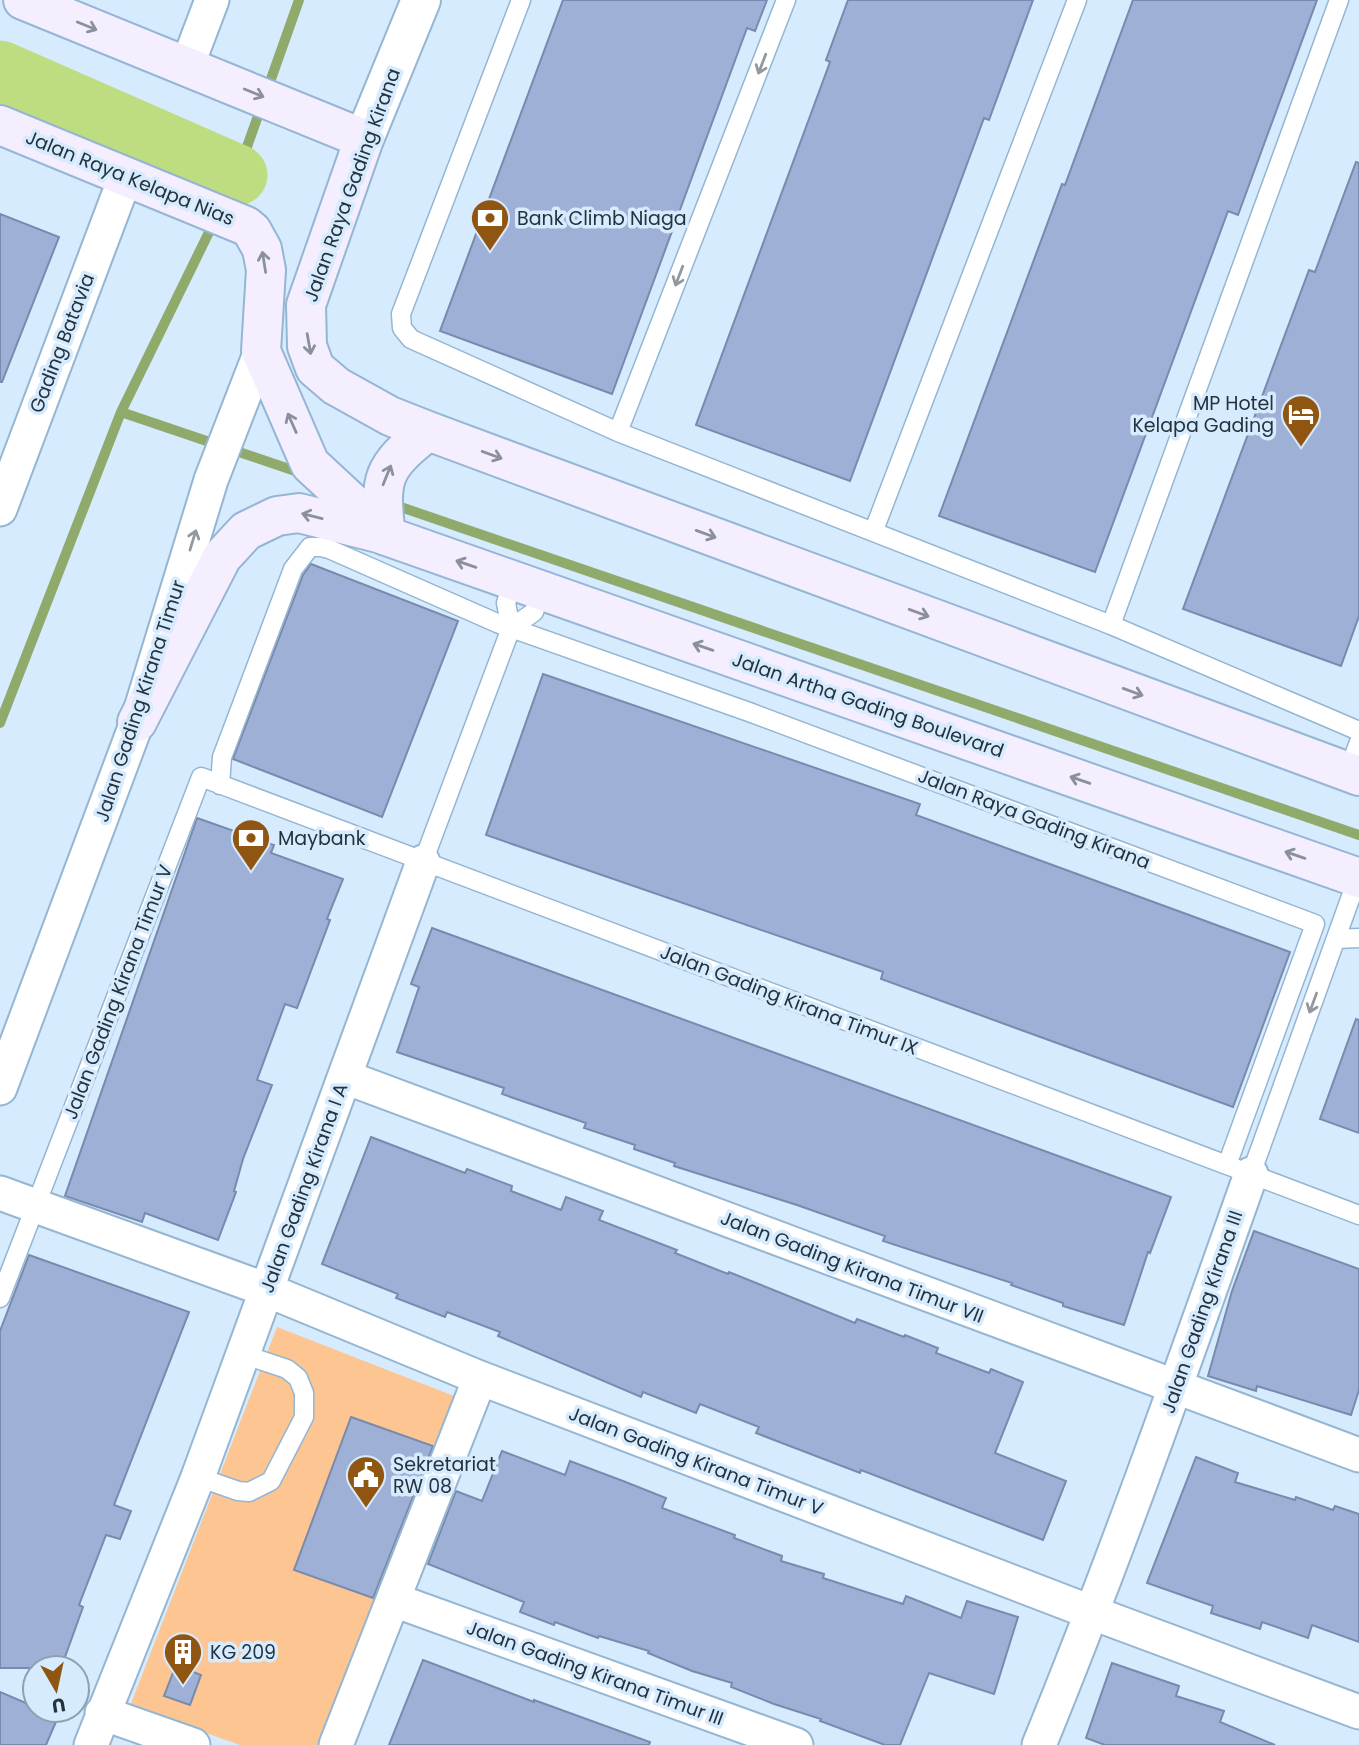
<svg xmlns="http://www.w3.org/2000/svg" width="1359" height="1745" viewBox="0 0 1359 1745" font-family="Poppins,sans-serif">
<rect width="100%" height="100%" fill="#d6ebfe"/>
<path fill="#fdc592" d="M277 1327 454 1396 318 1745H240L130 1706Z"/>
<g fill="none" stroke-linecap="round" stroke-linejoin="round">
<path stroke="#90aa6c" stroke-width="10" d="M121 412 304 474
M389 503 1359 835
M0 723 121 412 237 175 299 0"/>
<path stroke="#bedd80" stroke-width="61" d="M0 71 237 175"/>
</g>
<path fill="#9eb0d5" stroke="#788aad" stroke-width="2" d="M563 0H767L755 31 747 28 612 394 440 331Z
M848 0H1033L989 120 984 118 850 481 696 425 830 62 826 60Z
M1133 0H1317L1238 215 1228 211 1095 572 939 516 1062 184 1065 185Z
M1356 162 1359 163V616L1341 666 1183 609 1309 270 1315 272Z
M0 214 59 237 2 382H0Z
M311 564 458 621 382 817 233 759 303 575Z
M543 674 920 804 916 815 1290 952 1233 1107 881 979 883 972 486 835Z
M197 818 274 845 271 853 343 879 327 919 330 920 297 1008 285 1004 257 1080 272 1085 243 1159 234 1191 236 1192 218 1240 145 1213 142 1222 65 1196Z
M432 928 1171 1197 1150 1253 1148 1252 1124 1325 1063 1306V1303L1011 1285 1012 1283 883 1241 885 1236 797 1205 674 1166 675 1163 634 1149 635 1145 584 1128 586 1123 502 1094 504 1088 397 1052 419 987 411 984Z
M1356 1019 1359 1020V1133L1320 1119Z
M371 1137 465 1173 467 1169 512 1186 511 1191 561 1210 566 1197 603 1211 599 1220 677 1250 675 1253 728 1274 729 1272 855 1323 857 1319 904 1337 905 1335 938 1348 936 1353 989 1373 991 1369 1023 1382 995 1453 1066 1481 1043 1540 861 1470 860 1473 756 1433 759 1427 700 1404 696 1413 643 1392 641 1397 498 1336 500 1332 447 1312 445 1317 396 1298 398 1294 322 1264Z
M1254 1231 1359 1269V1390L1351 1415 1257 1386 1256 1391 1208 1376 1232 1291Z
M29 1255 189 1312 114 1505 131 1511 120 1539 106 1535 79 1605 83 1607 61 1668H0V1331Z
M351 1417 433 1446 373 1598 294 1570Z
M502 1451 565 1475 570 1461 623 1481 666 1498 662 1508 735 1535 734 1538 782 1556 781 1561 824 1574 823 1578 903 1604 906 1596 961 1618 967 1601 1018 1617 994 1694 929 1673 900 1745H885L820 1721 821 1719 774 1704 731 1687 732 1683 692 1671 648 1653 649 1651 599 1636 598 1638 555 1622 554 1625 520 1612 524 1602 428 1564 456 1491 482 1501Z
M1196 1457 1238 1473 1235 1482 1295 1500 1296 1497 1333 1510 1335 1506 1359 1514V1642L1312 1625 1308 1638 1262 1622 1260 1629 1211 1613 1213 1606 1147 1583Z
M423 1660 534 1702V1700L650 1742 649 1745H389Z
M1112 1663 1179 1686 1176 1696 1224 1711 1220 1722 1275 1745H1105L1086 1738Z
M176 1665 201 1675 190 1705 164 1696Z
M0 1692 35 1707V1710H41L58 1717 46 1745H0Z"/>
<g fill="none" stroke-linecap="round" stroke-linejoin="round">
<g stroke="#94b6d3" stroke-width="21">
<path id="service" d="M521 0 401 314 402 328 411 339 618 432 1111 625 1359 731
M618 432 786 0
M874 530 1077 0
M1111 625 1339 0
M511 628 534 612 541 590
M511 628 506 603 513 581
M1348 772 1359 742
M220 785 222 757 227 744 293 569 310 547H321L329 549 497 623 749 712 1315 924 1227 1165
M423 862 511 628
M1336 939 1359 938
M1251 1174 1358 877
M0 1298 201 777 1359 1215
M198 1477 238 1491 249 1492 271 1481 304 1417V1393L298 1378 287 1369 242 1354"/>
</g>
<g stroke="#94b6d3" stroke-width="37">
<path id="minor" d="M187 66 212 0
M0 509 125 178
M345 1077 1359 1455
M0 1088 137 722 211 480 261 351
M0 1193 267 1290 480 1378 1093 1613 1359 1712
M394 1600 796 1745
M102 1713 193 1745
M91 1745 198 1477 423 862
M336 1745 480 1378
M1039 1745C1116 1557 1183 1366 1251 1174"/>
</g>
<g stroke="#94b6d3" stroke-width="42">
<path id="tertiary" d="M364 139 421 0"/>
</g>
<g stroke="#94b6d3" stroke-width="42">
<path id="secondary" d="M23 0 364 139 306 305 307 346 315 368 336 386 390 416 428 431 1359 776
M0 125 246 226 252 231 262 249 266 270 261 351 310 464 352 503 378 533
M386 536C379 478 381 468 428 431
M137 722 222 557 246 531 277 516 299 513 378 533 1359 878"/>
</g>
<use href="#service" stroke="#fff" stroke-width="18"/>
<use href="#minor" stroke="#fff" stroke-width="33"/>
<use href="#tertiary" stroke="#fff" stroke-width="38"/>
<use href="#secondary" stroke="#f5eeff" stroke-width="38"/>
</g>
<defs><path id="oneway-shaft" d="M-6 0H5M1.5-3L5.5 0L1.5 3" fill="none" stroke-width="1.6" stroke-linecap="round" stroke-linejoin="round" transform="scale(1.75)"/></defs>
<g stroke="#8c909e">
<use href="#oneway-shaft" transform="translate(87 26) rotate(22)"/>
<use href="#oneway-shaft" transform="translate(254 93) rotate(22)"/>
<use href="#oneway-shaft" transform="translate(264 262) rotate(-99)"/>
<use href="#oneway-shaft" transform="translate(309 344) rotate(80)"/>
<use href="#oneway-shaft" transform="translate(292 423) rotate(-114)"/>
<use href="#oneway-shaft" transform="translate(492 455) rotate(20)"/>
<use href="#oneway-shaft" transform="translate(387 475) rotate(-68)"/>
<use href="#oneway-shaft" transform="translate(312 516) rotate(-166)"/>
<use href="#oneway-shaft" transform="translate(706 534) rotate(20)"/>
<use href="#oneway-shaft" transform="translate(466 564) rotate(-161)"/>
<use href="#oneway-shaft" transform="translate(919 613) rotate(20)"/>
<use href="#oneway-shaft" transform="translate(703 647) rotate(-161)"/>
<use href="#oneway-shaft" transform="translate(1133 692) rotate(20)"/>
<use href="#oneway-shaft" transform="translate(1080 780) rotate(-161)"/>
<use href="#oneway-shaft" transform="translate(1295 855) rotate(-161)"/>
</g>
<g stroke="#92989e">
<use href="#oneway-shaft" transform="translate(762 64) rotate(111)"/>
<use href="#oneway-shaft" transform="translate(679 276) rotate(111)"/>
<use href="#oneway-shaft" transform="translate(193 540) rotate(-73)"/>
<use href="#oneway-shaft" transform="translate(1313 1003) rotate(110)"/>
</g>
<defs>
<g id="bank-pin" transform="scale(2.0125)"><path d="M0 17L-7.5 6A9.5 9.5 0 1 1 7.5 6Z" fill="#905611" stroke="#d6ebfe"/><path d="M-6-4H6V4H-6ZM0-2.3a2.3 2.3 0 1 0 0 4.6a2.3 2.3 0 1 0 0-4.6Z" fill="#fff"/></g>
<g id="hotel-pin" transform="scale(2.0125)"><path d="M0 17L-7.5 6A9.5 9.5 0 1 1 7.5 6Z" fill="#905611" stroke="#d6ebfe"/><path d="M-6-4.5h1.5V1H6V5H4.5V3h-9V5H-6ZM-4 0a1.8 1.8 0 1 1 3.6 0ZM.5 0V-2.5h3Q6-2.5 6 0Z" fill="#fff"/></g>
<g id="civic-pin" transform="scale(2.0125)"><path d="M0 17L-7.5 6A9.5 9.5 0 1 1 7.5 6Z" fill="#905611" stroke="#d6ebfe"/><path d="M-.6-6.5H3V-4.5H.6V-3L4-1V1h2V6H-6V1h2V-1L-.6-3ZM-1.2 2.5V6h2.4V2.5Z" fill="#fff"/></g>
<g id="building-pin" transform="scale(2.0125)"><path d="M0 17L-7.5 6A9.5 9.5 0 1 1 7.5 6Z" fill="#905611" stroke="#d6ebfe"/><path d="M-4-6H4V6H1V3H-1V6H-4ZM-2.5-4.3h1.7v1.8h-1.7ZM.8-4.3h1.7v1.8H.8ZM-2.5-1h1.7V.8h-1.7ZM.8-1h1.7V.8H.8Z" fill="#fff"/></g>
</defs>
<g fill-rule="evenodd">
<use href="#bank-pin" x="490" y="218"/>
<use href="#hotel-pin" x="1301" y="414"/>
<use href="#bank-pin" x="251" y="838"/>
<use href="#civic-pin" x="366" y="1475"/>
<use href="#building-pin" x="183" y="1652"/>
</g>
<g text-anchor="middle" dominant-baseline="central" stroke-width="7" stroke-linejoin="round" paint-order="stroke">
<g font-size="19" fill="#24323e" stroke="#d6ebfe">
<text transform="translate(130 178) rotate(22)">Jalan Raya Kelapa Nias</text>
<text transform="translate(352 185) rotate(-70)">Jalan Raya Gading Kirana</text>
<text transform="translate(62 343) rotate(-69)">Gading Batavia</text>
<text transform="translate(140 701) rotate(-72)">Jalan Gading Kirana Timur</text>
<text transform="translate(868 705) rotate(19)">Jalan Artha Gading Boulevard</text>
<text transform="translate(1034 819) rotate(21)">Jalan Raya Gading Kirana</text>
<text transform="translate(118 992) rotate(-69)">Jalan Gading Kirana Timur V</text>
<text transform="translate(789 1000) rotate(21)">Jalan Gading Kirana Timur IX</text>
<text transform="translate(304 1188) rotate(-70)">Jalan Gading Kirana I A</text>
<text transform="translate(852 1267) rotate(21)">Jalan Gading Kirana Timur VII</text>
<text transform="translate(1202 1312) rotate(-71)">Jalan Gading Kirana III</text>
<text transform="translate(696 1461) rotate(21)">Jalan Gading Kirana Timur V</text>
<text transform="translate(595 1673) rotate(20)">Jalan Gading Kirana Timur III</text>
</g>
<g font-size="19" fill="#24323e" stroke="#d6ebfe" text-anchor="start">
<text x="517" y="218">Bank Climb Niaga</text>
<text x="1274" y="403" text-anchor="end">MP Hotel<tspan x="1274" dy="22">Kelapa Gading</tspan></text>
<text x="278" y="838">Maybank</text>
<text x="393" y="1464">Sekretariat<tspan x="393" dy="22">RW 08</tspan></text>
<text x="210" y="1652">KG 209</text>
</g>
</g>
<g transform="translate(56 1689) rotate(171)"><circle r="33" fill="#d6ebfe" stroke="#8fa1b1" stroke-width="2"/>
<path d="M0-5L12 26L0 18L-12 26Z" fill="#905611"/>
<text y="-10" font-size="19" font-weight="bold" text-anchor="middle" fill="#24323e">U</text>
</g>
</svg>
